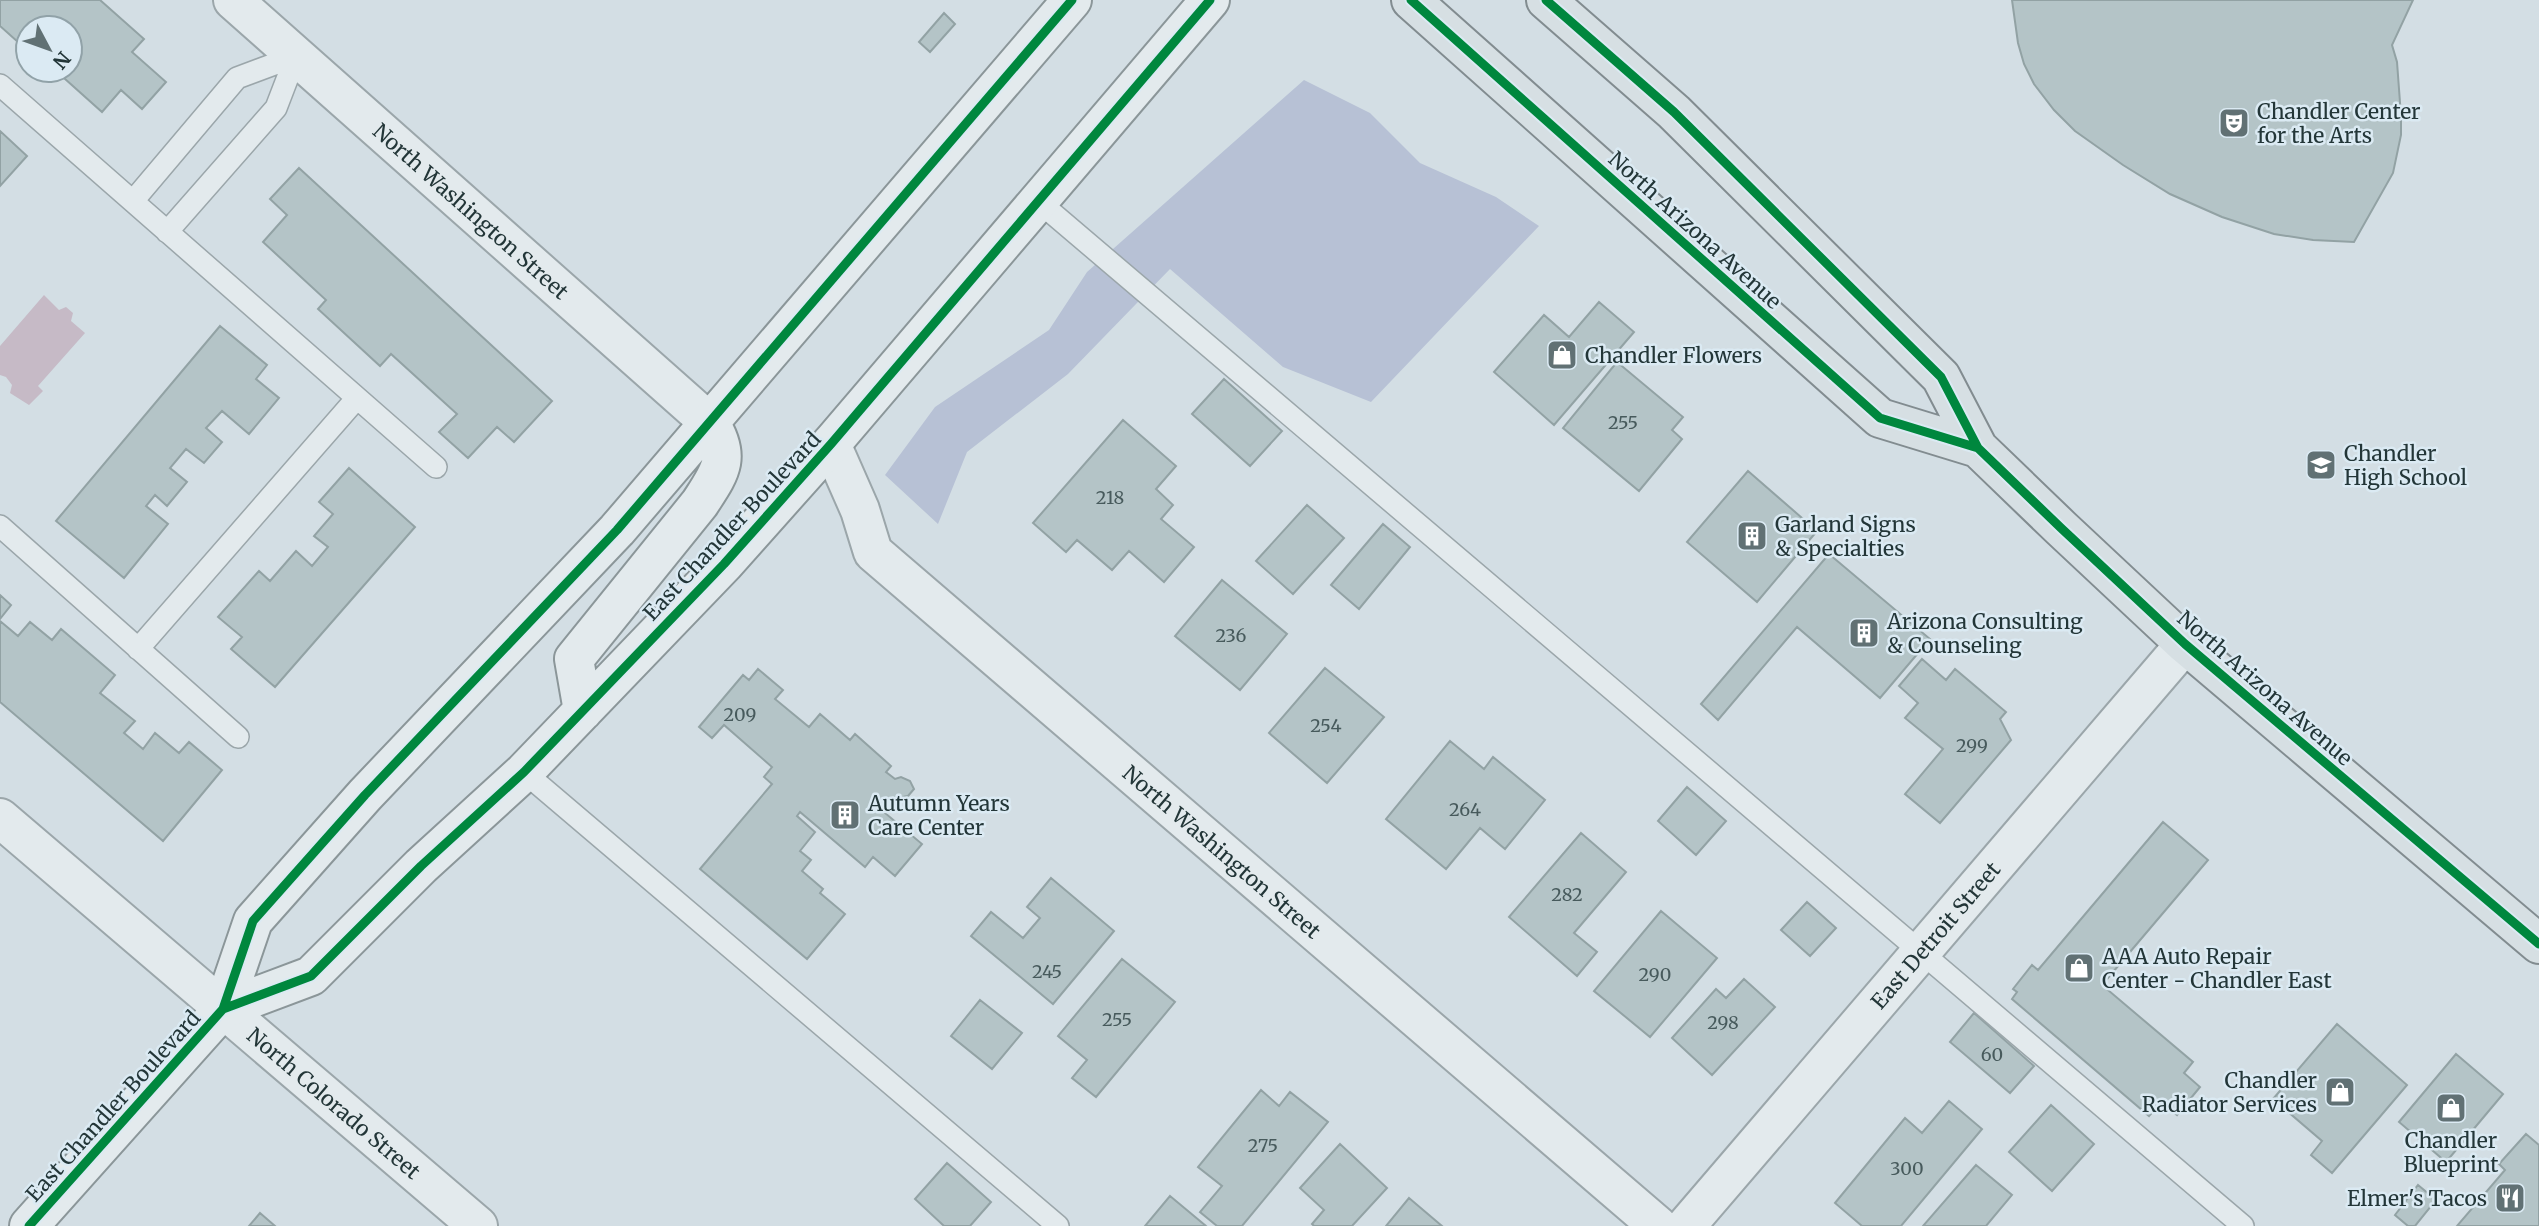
<svg xmlns="http://www.w3.org/2000/svg" width="2539" height="1226" viewBox="0 0 2539 1226" font-family="Merriweather,serif">
<rect width="100%" height="100%" fill="#d3dee4"/>
<path fill="#b7c1d5" d="M1304 80 1370 113 1420 163 1496 197 1539 226 1371 402 1283 367 1170 269 1068 374 967 452 938 524 885 475 935 407 1049 330 1087 272Z"/>
<path fill="#c6bac6" d="M44 295 59 310 66 307 73 313 71 321 85 333 38 386 43 391 29 405 10 393 12 385 6 377 0 375V346Z"/>
<path fill="#b4c4c7" stroke="#92a2a4" stroke-width="2" d="M0 0H100L144 39 132 52 166 82 142 109 121 90 102 112 55 70H70V28H28V51L0 26Z
M2012 0H2413L2392 45 2397 62 2401 116V135L2393 173 2354 242 2313 240 2274 234 2222 217 2170 194 2123 165 2075 131 2054 110 2034 84 2024 64 2018 43Z
M944 13 955 24 930 52 919 42Z
M0 131 27 156 0 186Z
M299 168 552 401 514 442 497 427 468 458 439 432 457 414 391 354 380 366 318 309 326 300 263 242 287 215 270 199Z
M1599 302 1634 332 1554 425 1494 372 1544 315 1569 337Z
M220 326 267 365 256 379 279 398 249 434 222 411 206 428 222 442 204 463 186 449 170 468 187 482 167 506 155 495 146 506 168 524 124 578 56 521Z
M1617 362 1683 417 1672 430 1682 439 1639 491 1563 428Z
M1224 379 1282 431 1250 466 1192 414Z
M1123 420 1176 466 1156 489 1173 505 1161 519 1194 547 1164 582 1129 551 1112 570 1077 540 1066 552 1033 523Z
M349 468 415 527 275 687 231 649 242 637 218 617 259 571 270 581 296 551 312 566 328 547 314 536 333 514 319 502Z
M1748 471 1817 531 1757 602 1687 542Z
M1307 505 1344 538 1293 594 1256 561Z
M1383 524 1410 547 1359 609 1331 585Z
M1829 554 1930 639 1880 698 1797 627 1718 720 1701 704Z
M1222 580 1287 634 1240 690 1175 636Z
M0 595 11 605 0 619Z
M0 621 18 636 30 622 52 640 61 629 115 675 100 693 135 721 124 733 143 749 155 733 179 753 189 742 222 770 163 841 0 702Z
M1922 659 1946 680 1955 669 2006 712 2000 719 2011 740 1940 823 1905 794 1943 749 1905 718 1918 703 1899 686Z
M1325 668 1384 717 1327 783 1269 733Z
M758 669 783 690 775 699 809 727 820 714 850 740 855 734 891 766 886 772 895 779 901 777 910 781 914 789 908 796 898 798 885 813 922 844 895 876 873 857 865 867 800 812 797 816 815 832 800 851 811 860 802 871 823 889 820 893 845 914 807 959 700 869 772 784 764 777 772 767 724 725 712 738 699 727 743 675 749 680Z
M1450 741 1484 769 1493 757 1545 800 1505 849 1480 828 1446 869 1386 819Z
M1687 787 1726 821 1696 855 1658 821Z
M2163 822 2208 860 2102 985 2193 1062 2184 1073 2200 1087 2177 1115 2161 1102 2149 1116 2012 999 2017 992 2013 989 2032 965 2038 970Z
M1581 833 1626 872 1574 933 1597 952 1577 976 1509 917Z
M1051 878 1114 931 1053 1004 971 936 991 912 1023 938 1040 918 1027 907Z
M1807 902 1836 928 1810 956 1781 930Z
M1661 911 1717 958 1650 1037 1594 991Z
M1122 959 1175 1002 1096 1097 1072 1078 1087 1060 1058 1036Z
M1744 979 1775 1007 1712 1075 1672 1038 1716 989 1726 998Z
M980 1000 1022 1033 992 1069 951 1036Z
M1974 1013 2034 1066 2010 1093 1950 1042Z
M2337 1024 2407 1085 2332 1173 2311 1155 2322 1141 2273 1099Z
M2456 1054 2503 1094 2446 1162 2399 1122Z
M1261 1090 1279 1106 1290 1092 1328 1122 1242 1226H1217L1200 1212 1222 1186 1198 1167Z
M1949 1101 1982 1129 1901 1226H1862L1835 1203 1905 1118 1922 1133Z
M2051 1105 2094 1144 2052 1191 2009 1152Z
M2526 1134 2539 1145V1226H2457L2505 1170 2499 1164Z
M1340 1144 1387 1188 1352 1226H1314L1312 1224 1324 1210 1300 1188Z
M947 1163 991 1202 970 1226H944L915 1199Z
M1976 1165 2012 1195 1986 1226H1923Z
M2418 1185 2436 1200 2415 1226H2408L2395 1215Z
M1170 1196 1206 1226H1145Z
M1409 1198 1442 1226H1386Z
M260 1213 275 1226H249Z"/>
<g fill="none" stroke-linecap="round" stroke-linejoin="round">
<g stroke="#9ba6aa" stroke-width="24">
<path id="lane" d="M0 85 436 467
M133 201 237 78 296 56
M1038 201 2243 1226
M167 232 276 108 296 56
M0 526 238 737
M138 649 357 398
M524 772 1058 1226"/>
</g>
<g stroke="#9ba6aa" stroke-width="42">
<g id="street">
<path id="s1" d="M233 0 710 423"/>
<path id="s2" d="M831 444 860 510 873 552 1658 1226"/>
<path id="s3" d="M0 818 478 1226"/>
<path id="s4" d="M1686 1226 2185 644"/>
</g>
</g>
<g stroke="#8b9699" stroke-width="42">
<path id="secondary" d="M583 711 574 659 700 503C720 472 732 458 710 423
M223 1009 311 976 421 866 524 772 724 564 831 444 1210 0
M29 1226 223 1009 253 921 365 795 617 530 1072 0"/>
</g>
<g stroke="#828c90" stroke-width="42">
<path id="primary" d="M1411 0 1880 418 1978 448
M1546 0 1674 112 1941 377 1978 448 2061 528 2185 644 2539 944"/>
</g>
<use href="#lane" stroke="#e3eaed" stroke-width="21"/>
<use href="#street" stroke="#e3eaed" stroke-width="38"/>
<use href="#secondary" stroke="#e3eaed" stroke-width="38"/>
<use href="#primary" stroke="#d6dfe3" stroke-width="38"/>
<g stroke="#dbeaf3" stroke-width="13">
<path id="cycleway" d="M1411 0 1880 418 1978 448
M1546 0 1674 112 1941 377 1978 448 2061 528 2185 644 2539 944
M223 1009 311 976 421 866 524 772 724 564 831 444 1210 0
M29 1226 223 1009 253 921 365 795 617 530 1072 0"/>
</g>
<use href="#cycleway" stroke="#00873e" stroke-width="9"/>
</g>
<defs>
<g id="theatre-square" transform="scale(1.575)"><rect x="-9" y="-9" width="18" height="18" rx="4" fill="#617174" stroke="#dbeaf3"/><path d="M-5-5.5Q0-4 5-5.5V0Q5 5 0 6Q-5 5-5 0ZM-3.3-2.5H-1v1.5H-3.3ZM1-2.5H3.3v1.5H1ZM-2.8 1Q0 5.5 2.8 1Z" fill="#fff"/></g>
<g id="shop-square" transform="scale(1.575)"><rect x="-9" y="-9" width="18" height="18" rx="4" fill="#617174" stroke="#dbeaf3"/><path d="M-5-2.5h2.3a2.7 3.5 0 0 1 5.4 0H5L5.5 6h-11ZM-1.5-2.5h3a1.5 2.3 0 0 0-3 0Z" fill="#fff"/></g>
<g id="school-square" transform="scale(1.575)"><rect x="-9" y="-9" width="18" height="18" rx="4" fill="#617174" stroke="#dbeaf3"/><path d="M0-5L7-2L0 1L-7-2ZM-4 1L0 2.5L4 1V4Q0 6-4 4Z" fill="#fff"/></g>
<g id="building-square" transform="scale(1.575)"><rect x="-9" y="-9" width="18" height="18" rx="4" fill="#617174" stroke="#dbeaf3"/><path d="M-4-6H4V6H1V3H-1V6H-4ZM-2.5-4.3h1.7v1.8h-1.7ZM.8-4.3h1.7v1.8H.8ZM-2.5-1h1.7V.8h-1.7ZM.8-1h1.7V.8H.8Z" fill="#fff"/></g>
<g id="restaurant-square" transform="scale(1.575)"><rect x="-9" y="-9" width="18" height="18" rx="4" fill="#617174" stroke="#dbeaf3"/><path d="M-5-6h1v4h1v-4h1v4h1v-4h1v5L-1.5 .5V6h-2V.5L-5-1ZM5-6V6H3V1.5H1.5Q1.5-4 5-6Z" fill="#fff"/></g>
</defs>
<g fill-rule="evenodd">
<use href="#theatre-square" x="2234" y="123"/>
<use href="#shop-square" x="1562" y="355"/>
<use href="#school-square" x="2321" y="465"/>
<use href="#building-square" x="1752" y="536"/>
<use href="#building-square" x="1864" y="633"/>
<use href="#building-square" x="845" y="815"/>
<use href="#shop-square" x="2079" y="968"/>
<use href="#shop-square" x="2340" y="1092"/>
<use href="#shop-square" x="2451" y="1108"/>
<use href="#restaurant-square" x="2510" y="1198"/>
</g>
<g text-anchor="middle" dominant-baseline="central" stroke-width="5" stroke-linejoin="round" paint-order="stroke">
<g font-size="18" fill="#475a5c">
<text x="1623" y="422">255</text>
<text x="1110" y="497">218</text>
<text x="1231" y="635">236</text>
<text x="740" y="714">209</text>
<text x="1326" y="725">254</text>
<text x="1972" y="745">299</text>
<text x="1465" y="809">264</text>
<text x="1567" y="894">282</text>
<text x="1047" y="971">245</text>
<text x="1655" y="974">290</text>
<text x="1117" y="1019">255</text>
<text x="1723" y="1022">298</text>
<text x="1992" y="1054">60</text>
<text x="1263" y="1145">275</text>
<text x="1907" y="1168">300</text>
</g>
<g font-size="21" fill="#233638" stroke="#dbeaf3" text-anchor="start">
<text x="2257" y="111">Chandler Center<tspan x="2257" dy="24">for the Arts</tspan></text>
<text x="1585" y="355">Chandler Flowers</text>
<text x="2344" y="453">Chandler<tspan x="2344" dy="24">High School</tspan></text>
<text x="1775" y="524">Garland Signs<tspan x="1775" dy="24">&amp; Specialties</tspan></text>
<text x="1887" y="621">Arizona Consulting<tspan x="1887" dy="24">&amp; Counseling</tspan></text>
<text x="868" y="803">Autumn Years<tspan x="868" dy="24">Care Center</tspan></text>
<text x="2102" y="956">AAA Auto Repair<tspan x="2102" dy="24">Center - Chandler East</tspan></text>
<text x="2317" y="1080" text-anchor="end">Chandler<tspan x="2317" dy="24">Radiator Services</tspan></text>
<text x="2451" y="1140" text-anchor="middle">Chandler<tspan x="2451" dy="24">Blueprint</tspan></text>
<text x="2487" y="1198" text-anchor="end">Elmer's Tacos</text>
</g>
<g font-size="21" fill="#233638" stroke="#dbeaf3">
<text stroke="none"><textPath href="#s1" startOffset="318">North Washington Street</textPath></text>
<text transform="translate(1695 230) rotate(42)">North Arizona Avenue</text>
<text transform="translate(732 526) rotate(-47)">East Chandler Boulevard</text>
<text transform="translate(2265 688) rotate(41)">North Arizona Avenue</text>
<text stroke="none"><textPath href="#s2" startOffset="576">North Washington Street</textPath></text>
<text stroke="none"><textPath href="#s4" startOffset="383">East Detroit Street</textPath></text>
<text stroke="none"><textPath href="#s3" startOffset="439">North Colorado Street</textPath></text>
<text transform="translate(113 1106) rotate(-48)">East Chandler Boulevard</text>
</g>
</g>
<g transform="translate(49 49) rotate(131)"><circle r="33" fill="#dbeaf3" stroke="#91a2a8" stroke-width="2"/>
<path d="M0-5L12 26L0 18L-12 26Z" fill="#617174"/>
<text y="-10" font-size="19" font-weight="bold" text-anchor="middle" fill="#233638">N</text>
</g>
</svg>
